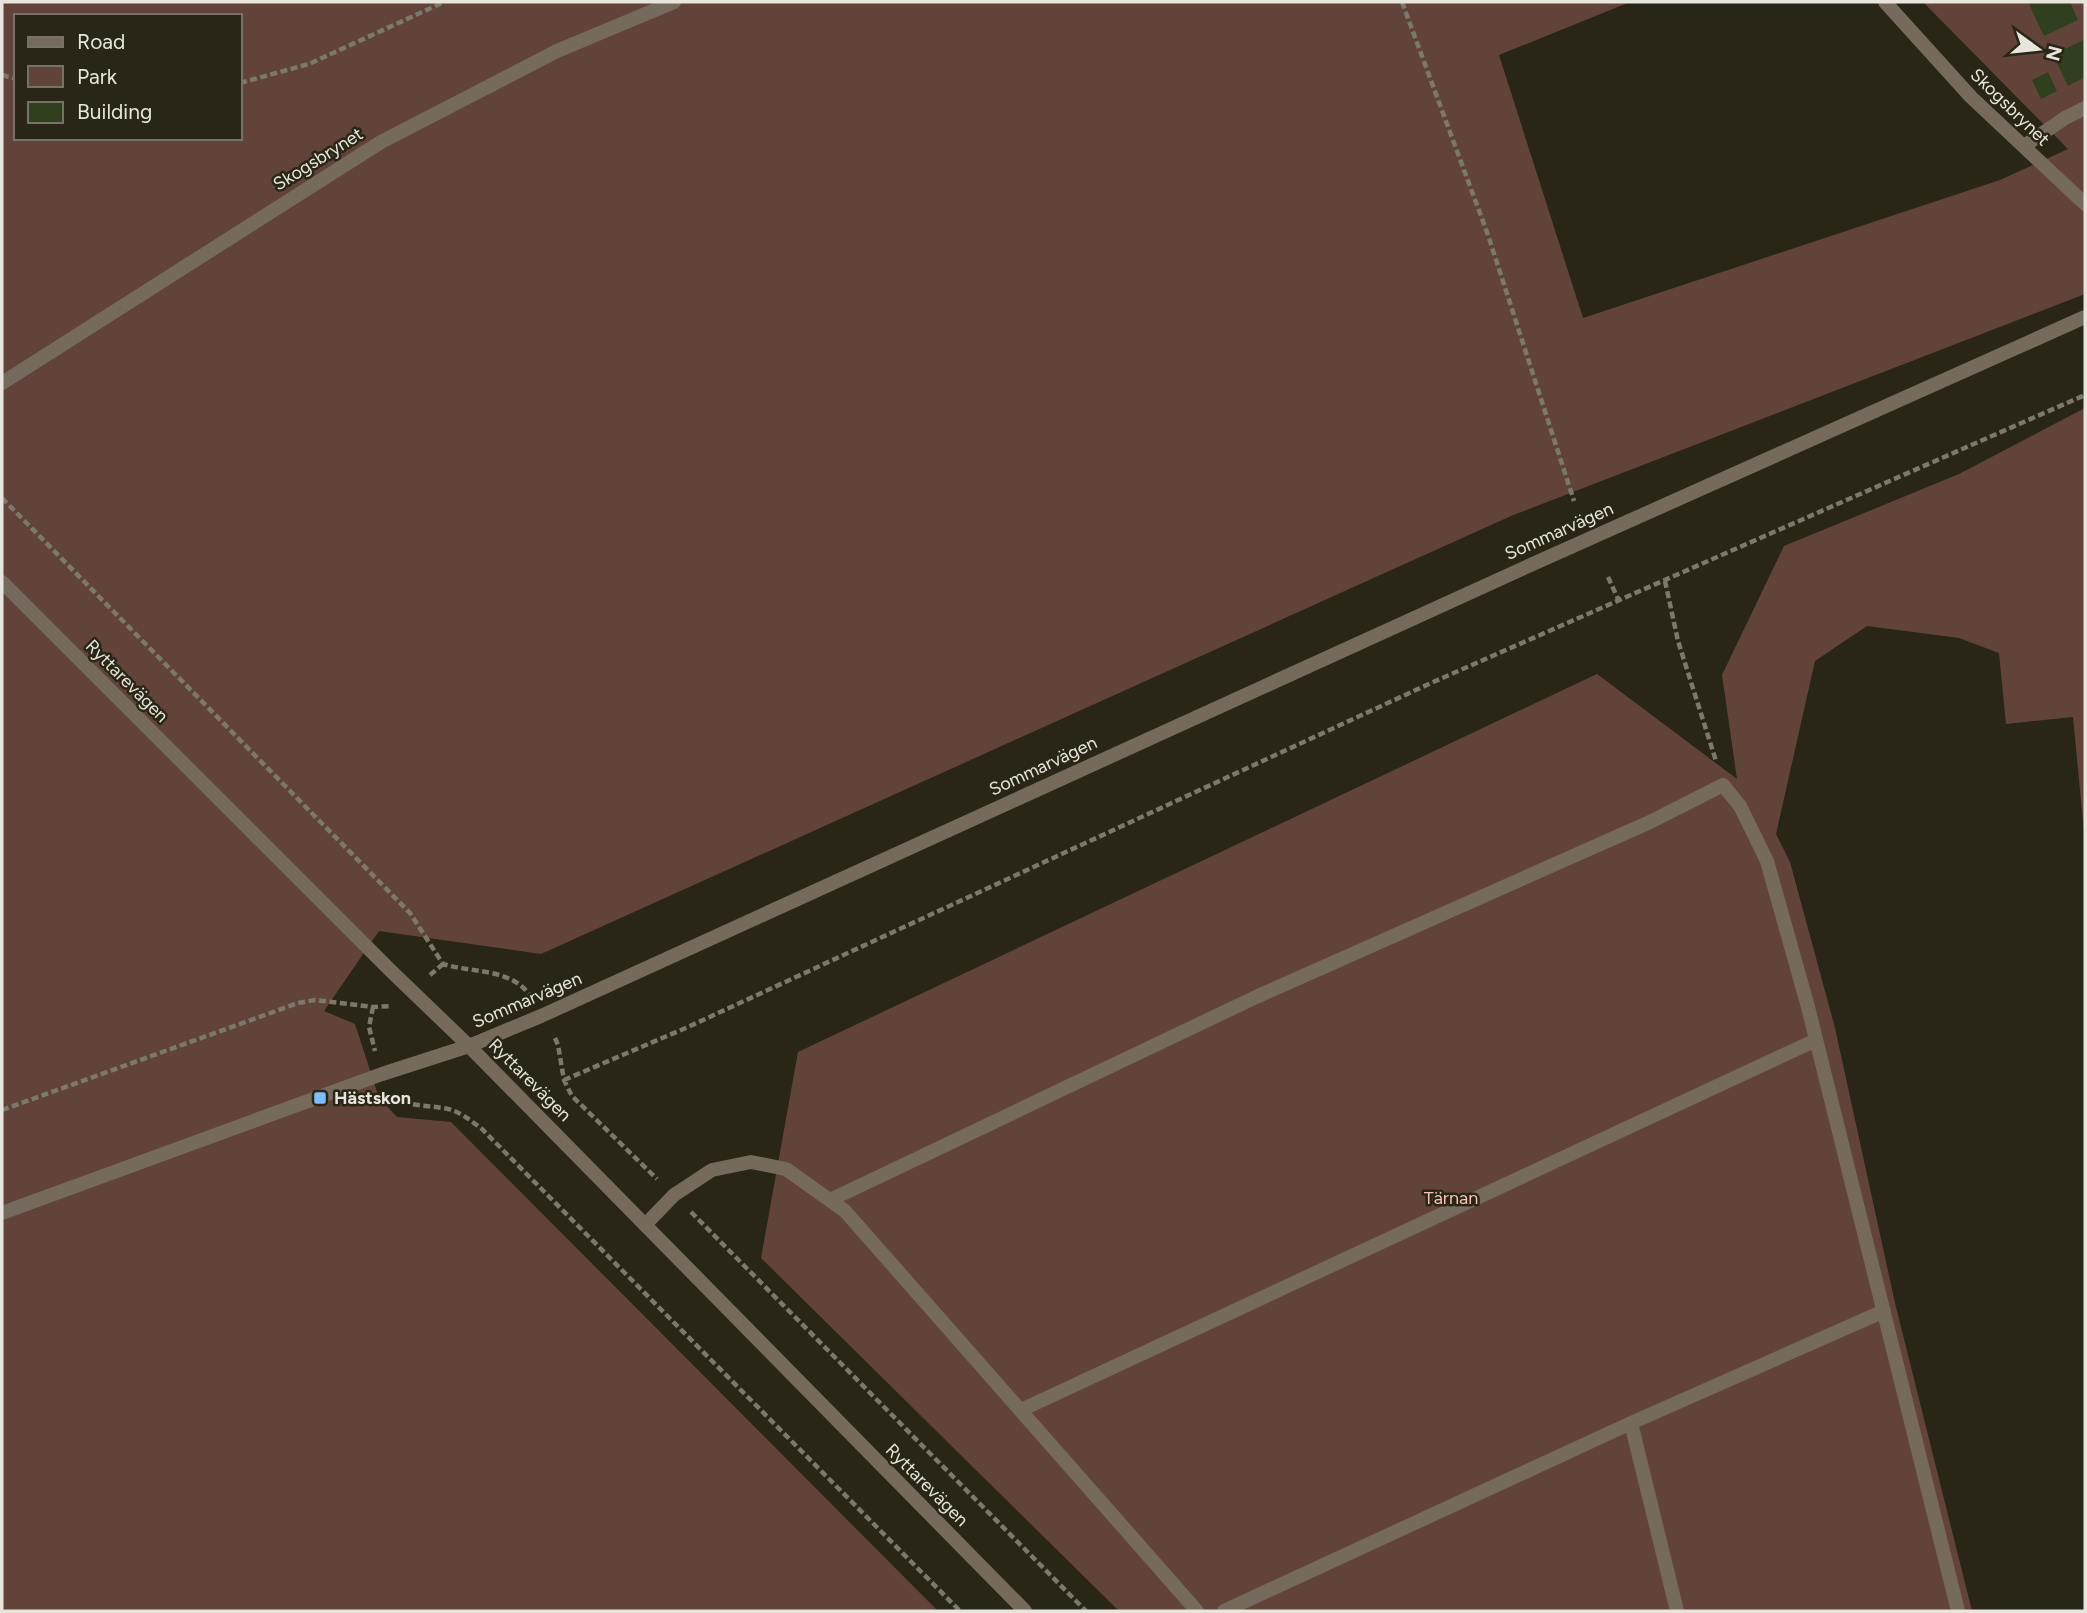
<svg xmlns="http://www.w3.org/2000/svg" width="2087" height="1613" viewBox="0 0 2087 1613" font-family="Figtree,sans-serif">
<rect width="100%" height="100%" fill="#292617"/>
<path fill="#624339" fill-rule="evenodd" d="M2 2H1630L1499 55 1583 318 2000 180 2068 149 1923 2H2085V294L1511 516 541 954 379 931 324 1011 355 1024 379 1098 397 1117 451 1122 938 1611H2ZM16 16H240V138H16Z
M2085 408V843L2073 717 2006 724 1999 653 1959 638 1867 626 1815 661 1776 834 1790 862 1835 1028 1895 1303 1972 1611H1119L761 1258 798 1052 1597 674 1737 779 1722 675 1784 546 1959 474Z"/>
<path fill="#303f1e" d="M2034 2H2070L2078 20 2044 36 2029 4Z
M2085 39V77L2068 86 2053 55Z
M2048 72 2057 91 2041 99 2032 80Z"/>
<g fill="none" stroke-linecap="round" stroke-linejoin="round">
<path stroke="#7c796c" stroke-width="4.5" stroke-dasharray="7 3.5" stroke-linecap="butt" d="M1402 2 1488 235 1574 501
M2 75 16 79
M240 83 309 64 444 2
M2 498 410 913 443 964C472 973 509 968 529 994
M1608 577 1619 601
M1665 581 1678 641 1716 761
M430 975 443 964
M373 1007 369 1027 375 1051
M555 1038 558 1045 564 1080 572 1096 657 1179
M564 1080 688 1027 1431 683 2085 395
M393 1098C411 1107 429 1105 448 1109 461 1112 471 1121 482 1129L960 1611
M2 1110 298 1003 315 1000 373 1007 391 1006
M691 1212 1086 1611"/>
<path stroke="#766a5d" stroke-width="14" d="M830 1200 1256 997 1650 822 1723 785 1740 806 1767 861 1808 1007 1958 1611
M645 1225 674 1195 712 1170 751 1162 786 1169 845 1211 1197 1611
M1021 1410 1816 1040
M1631 1423 1677 1611
M1224 1611 1631 1423 1884 1311"/>
<path stroke="#766a5d" stroke-width="14" d="M1885 2 1971 97 2085 204
M2024 146 2065 118 2085 108
M2 383 381 142 557 51 674 2
M2 582 390 970 469 1046 1025 1611
M2 1213 382 1074 469 1046 541 1016 1524 568 2085 317"/>
</g>
<rect fill="#7fbdfa" stroke="#292617" stroke-width="2.5" x="313" y="1091" width="14" height="14" rx="3.5"/>
<g text-anchor="middle" dominant-baseline="central" stroke-width="5" stroke-linejoin="round" paint-order="stroke">
<g font-size="18" fill="#e8e6dc" stroke="#292617">
<text transform="translate(2010 107) rotate(44)">Skogsbrynet</text>
<text transform="translate(318 159) rotate(-32)">Skogsbrynet</text>
<text transform="translate(1559 531) rotate(-24)">Sommarvägen</text>
<text transform="translate(127 681) rotate(45)">Ryttarevägen</text>
<text transform="translate(1043 766) rotate(-25)">Sommarvägen</text>
<text transform="translate(527 1000) rotate(-23)">Sommarvägen</text>
<text transform="translate(530 1080) rotate(45)">Ryttarevägen</text>
<text transform="translate(927 1485) rotate(45)">Ryttarevägen</text>
</g>
<g font-size="18" font-weight="bold" fill="#e8e6dc" stroke="#292617" text-anchor="start">
<text x="334" y="1098">Hästskon</text>
</g>
<g font-size="18" fill="#fac2b0" stroke="#292617">
<text x="1451" y="1198">Tärnan</text>
</g>
</g>
<rect width="2087" height="1613" fill="none" stroke="#e8e6dc" stroke-width="7"/>
<rect x="14" y="14" width="228" height="126" fill="#292617" stroke="#757366" stroke-width="2"/>
<rect x="28" y="37" width="35" height="10" fill="#766a5d" stroke="#757366" stroke-width="2"/>
<text x="77" y="49" font-size="21" fill="#e8e6dc">Road</text>
<rect x="28" y="66" width="35" height="21" fill="#624339" stroke="#757366" stroke-width="2"/>
<text x="77" y="84" font-size="21" fill="#e8e6dc">Park</text>
<rect x="28" y="102" width="35" height="21" fill="#303f1e" stroke="#757366" stroke-width="2"/>
<text x="77" y="119" font-size="21" fill="#e8e6dc">Building</text>
<g transform="translate(2038 49) rotate(105)" stroke="#292617" stroke-width="5" paint-order="stroke">
<path d="M0-5L12 26L0 18L-12 26Z" fill="#e8e6dc"/>
<text y="-10" font-size="19" font-weight="bold" text-anchor="middle" fill="#e8e6dc">N</text>
</g>
</svg>
